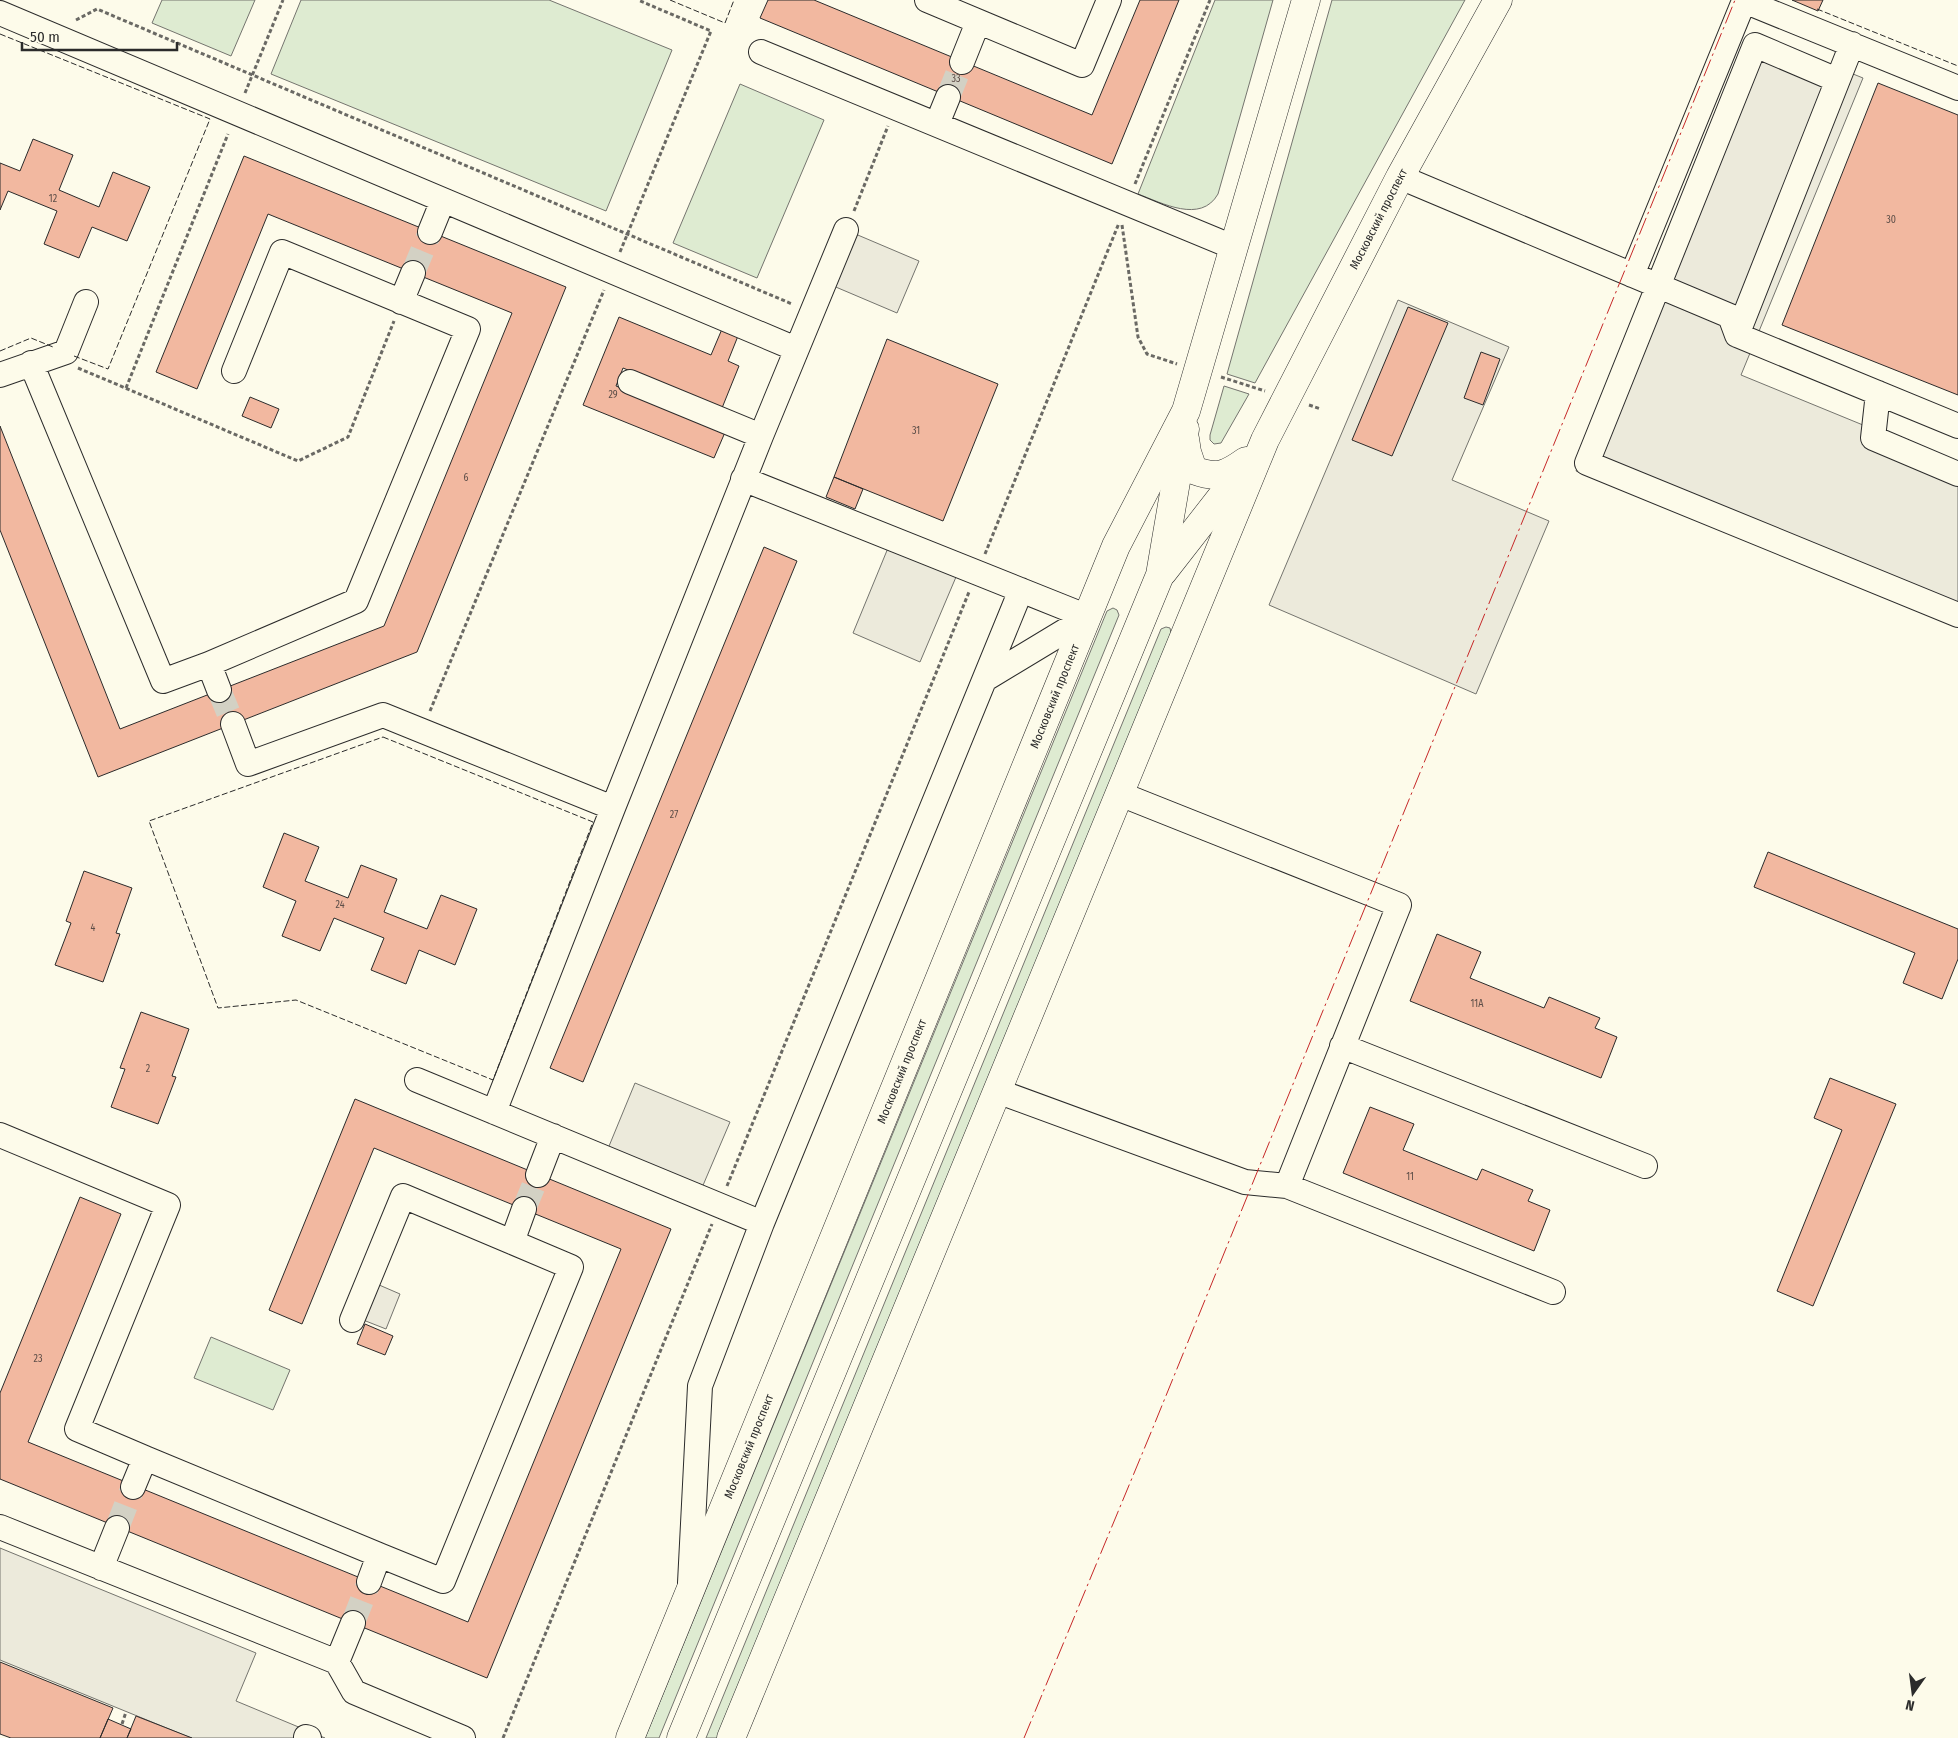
<svg xmlns="http://www.w3.org/2000/svg" width="1958" height="1738" viewBox="0 0 1958 1738" font-family="'Fira Sans Condensed',sans-serif">
<rect width="100%" height="100%" fill="#fdfbea"/>
<path fill="#deebd1" stroke="#74746e" d="M162 0H255L231 56 152 23Z
M301 0H549L672 50 606 211 271 74Z
M1215 0H1273L1218 194C1201 224 1162 203 1138 194Z
M1332 0H1465L1255 383 1227 374Z
M740 84 824 120 757 278 673 243Z
M1224 386 1249 394 1221 443 1214 444 1210 440V435Z
M1113 608 1117 610 1119 615 659 1738H645L1107 611Z
M1166 627 1170 628 1171 633 718 1738H706L1161 629Z
M211 1337 290 1370 273 1410 194 1378Z"/>
<path fill="#eceadb" stroke="#74746e" d="M1754 34 1863 78 1741 375 1958 464V626L1576 471Z
M846 230 919 261 897 313 824 282Z
M1398 300 1509 347 1452 480 1549 521 1476 694 1269 605Z
M888 548 956 577 920 662 853 633Z
M635 1083 730 1122 701 1190 607 1151Z
M363 1278 400 1294 386 1329 348 1314Z
M0 1548 256 1653 236 1701 325 1738H191L0 1660Z"/>
<path fill="#f2b8a0" stroke="#2b2b2b" d="M768 0H814L1092 115 1140 0H1179L1112 164 760 18Z
M1792 0H1823L1818 11Z
M1878 83 1958 115V395L1782 325Z
M33 139 73 155 59 190 99 207 113 172 150 187 127 241 92 227 79 258 44 244 57 211 8 191 0 210V163L20 171Z
M244 156 566 287 417 652 98 777 0 530V426L120 729 384 626 512 313 268 214 197 389 156 372Z
M1408 307 1448 323 1392 456 1352 440Z
M619 317 711 355 722 329 738 336 728 361 739 366 722 408 623 368 616 386 726 430 714 458 583 405Z
M887 339 998 384 943 521 834 477Z
M1481 352 1500 359 1483 405 1464 398Z
M250 397 279 409 271 428 242 416Z
M834 477 863 489 855 509 826 497Z
M764 547 797 561 583 1082 550 1068Z
M284 833 319 847 305 881 348 898 361 865 397 879 384 912 427 929 441 895 477 909 455 965 419 950 406 984 371 970 384 938 334 918 320 951 282 936 296 901 263 887Z
M1768 852 1958 929V959L1942 999 1903 983 1915 953 1754 887Z
M84 871 132 888 116 933 120 934 103 982 55 965 71 923 66 921Z
M1437 934 1481 952 1470 978 1544 1008 1549 997 1600 1018 1595 1028 1617 1037 1601 1078 1410 1001Z
M141 1012 189 1029 172 1076 176 1077 158 1124 111 1107 125 1069 120 1068Z
M1830 1078 1896 1104 1813 1306 1777 1291 1842 1130 1814 1118Z
M355 1099 671 1229 487 1678 0 1479V1393L80 1197 121 1214 28 1442 468 1622 621 1249 374 1148 302 1324 269 1310Z
M1370 1107 1414 1124 1403 1150 1477 1180 1482 1169 1533 1190 1528 1201 1550 1210 1534 1251 1343 1173Z
M365 1324 393 1336 385 1355 357 1344Z
M0 1662 113 1708 100 1738H11L0 1734Z
M136 1716 192 1738H127Z
M108 1719 131 1729 127 1738H100Z"/>
<g fill="none" stroke-linecap="round" stroke-linejoin="round">
<path stroke="#d3d1c4" stroke-width="24" stroke-dasharray="24 12" stroke-linecap="butt" d="M948 97 962 62
M413 273 430 232
M219 690 233 724
M524 1209 538 1175
M117 1528 133 1487
M353 1623 369 1582"/>
<g stroke="#2b2b2b" stroke-width="26">
<path id="minor" d="M927 0 1082 65 1109 0
M0 13 796 349
M761 52 1233 247
M962 62 978 22
M1837 80 1755 45 1587 463 1958 615
M937 124 948 97
M1400 177 1730 316 1737 335 1958 426
M430 232 443 200
M1632 275 1744 1 1958 88
M401 302 413 273
M1737 335 1852 44
M31 363 163 681 209 664 356 601 468 329 282 252 234 371
M0 375 66 352 86 302
M630 382 761 436
M1878 393 1873 438 1958 474
M743 479 1088 617
M209 664 219 690
M987 678 1088 617
M233 724 248 764 383 715 613 808
M1120 794 1399 905 1287 1186 1553 1292
M1342 1046 1645 1166
M417 1080 762 1223
M997 1091 1245 1182 1287 1186
M494 1112 613 808 761 436 846 230
M0 1135 168 1205 77 1429 145 1458
M538 1175 553 1136
M352 1320 403 1196 512 1242
M133 1487 145 1458 379 1555
M0 1527 337 1662 354 1692 463 1738
M101 1568 117 1528
M369 1582 379 1555 443 1581 571 1267 512 1242 524 1209
M690 1583 700 1386 762 1223 1021 590
M337 1662 353 1623
M306 1737 309 1738"/>
</g>
<g stroke="#2b2b2b" stroke-width="29">
<g id="major">
<path d="M1185 439 1187 452 1193 470C1217 479 1225 476 1246 461"/>
<path d="M1163 572 1244 468"/>
<path id="s1" d="M630 1738 1116 546 1186 411 1306 0"/>
<path d="M681 1738 1160 575 1185 429"/>
<path id="s2" d="M731 1738 1265 440 1400 177 1498 0"/>
</g>
</g>
<path stroke="#6a6964" stroke-width="3" stroke-dasharray="4 2.5" stroke-linecap="butt" d="M76 20 97 9 792 304
M245 93 283 0
M1135 184 1210 0
M854 211 888 126
M1122 225 1138 337 1147 354 1177 364
M620 252 711 31 638 0
M78 368 298 461 348 437 394 321
M1221 377 1265 391
M126 388 228 134
M1309 405 1321 409
M985 554 1119 223
M430 711 604 290
M727 1186 969 592
M122 1724 126 1712
M503 1738 712 1224"/>
<use href="#minor" stroke="#fdfbea" stroke-width="24"/>
<use href="#major" stroke="#fdfbea" stroke-width="28"/>
<path stroke="#2b2b2b" stroke-width="1" stroke-dasharray="6 2.5" stroke-linecap="butt" d="M670 0 725 23 734 0
M1817 9 1958 66
M0 34 210 119 108 369 74 356
M0 351 31 338 53 347
M383 737 593 822 493 1080 296 1000 218 1008 149 821Z"/>
<path stroke="#c62828" stroke-width="1" stroke-dasharray="18 4 2.5 4" stroke-linecap="butt" d="M1024 1738 1152 1430 1735 0"/>
</g>
<g text-anchor="middle" dominant-baseline="central" stroke-width="4" stroke-linejoin="round" paint-order="stroke">
<g font-size="10" fill="#5d4e48">
<text x="956" y="79">33</text>
<text x="53" y="199">12</text>
<text x="1891" y="220">30</text>
<text x="613" y="395">29</text>
<text x="916" y="431">31</text>
<text x="466" y="478">6</text>
<text x="674" y="815">27</text>
<text x="340" y="905">24</text>
<text x="93" y="928">4</text>
<text x="1477" y="1004">11А</text>
<text x="148" y="1069">2</text>
<text x="1410" y="1177">11</text>
<text x="38" y="1359">23</text>
</g>
<g font-size="12" fill="#2b2b2b" stroke="#fdfbea">
<text stroke="none"><textPath href="#s2" startOffset="1652">Московский проспект</textPath></text>
<text stroke="none"><textPath href="#s1" startOffset="1125">Московский проспект</textPath></text>
<text stroke="none"><textPath href="#s1" startOffset="720">Московский проспект</textPath></text>
<text stroke="none"><textPath href="#s1" startOffset="315">Московский проспект</textPath></text>
</g>
</g>
<g transform="translate(1913 1693) rotate(194)" stroke="#fdfbea" stroke-width="4" paint-order="stroke">
<path d="M0-4L9 19L0 12L-9 19Z" fill="#2b2b2b"/>
<text y="-8" font-size="14" font-weight="bold" text-anchor="middle" fill="#2b2b2b">N</text>
</g>
<path d="M22 42v8h155v-8" fill="none" stroke="#2b2b2b" stroke-width="2.5"/>
<text x="30" y="42" font-size="15" fill="#2b2b2b" stroke="#fdfbea" stroke-width="4" paint-order="stroke">50 m</text>
</svg>
